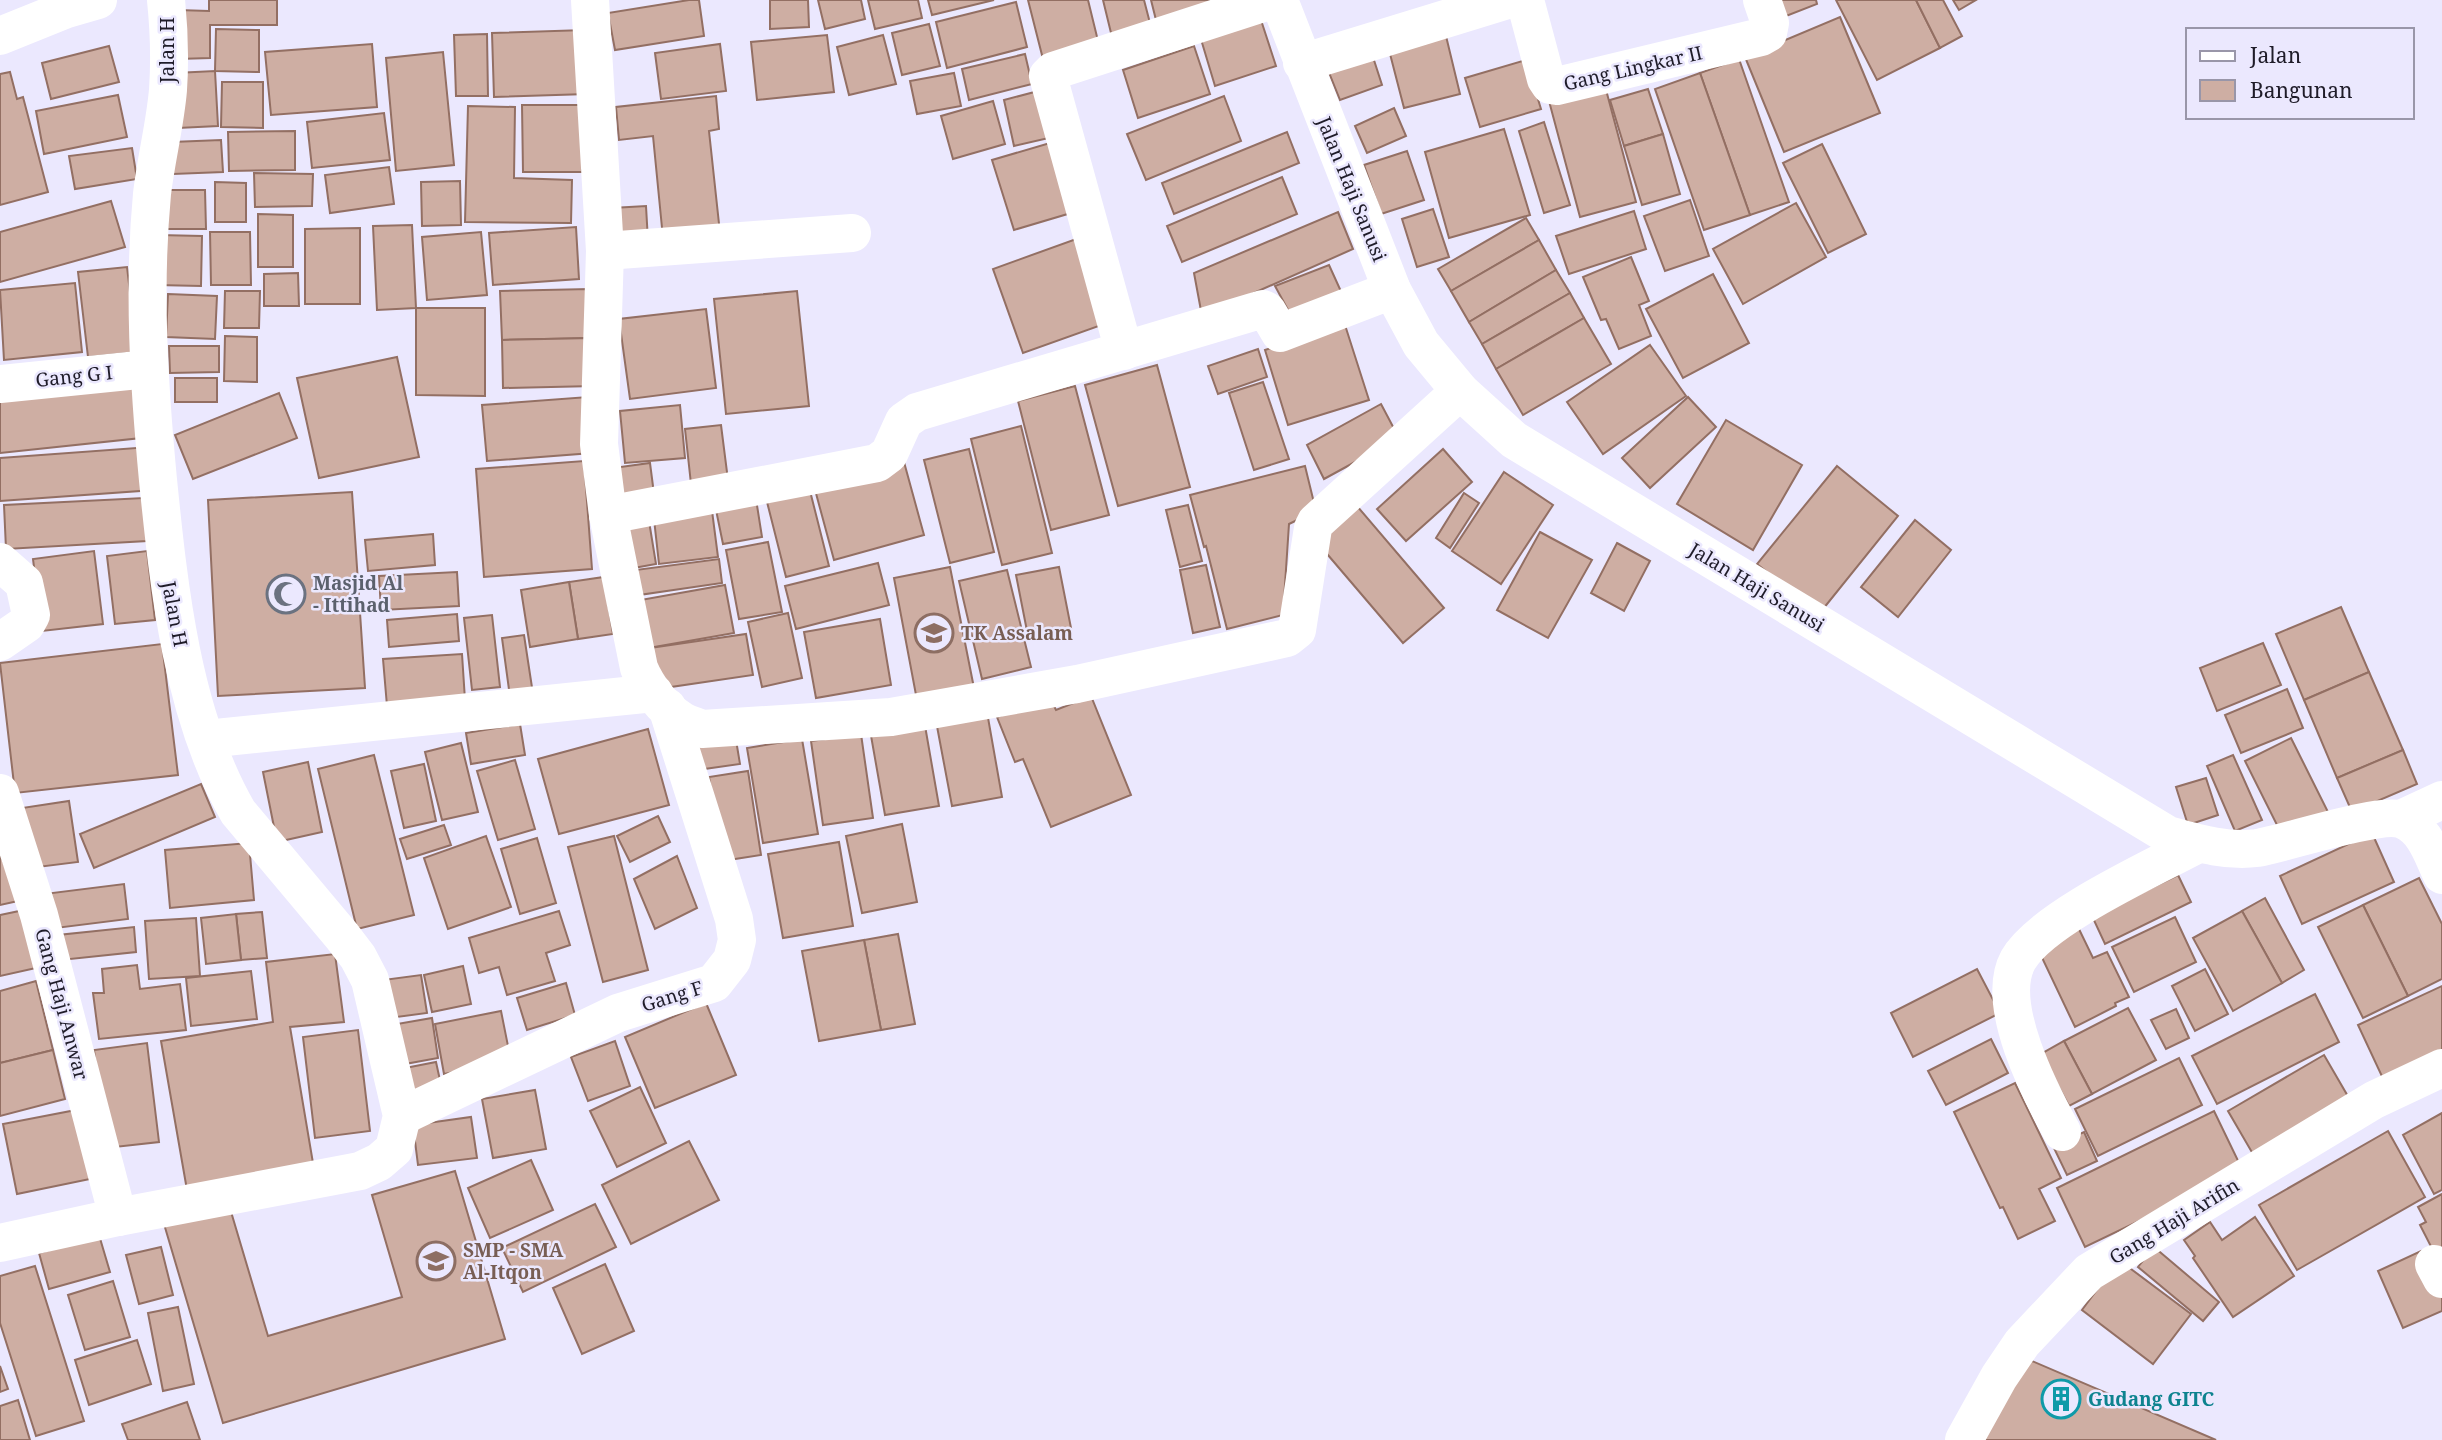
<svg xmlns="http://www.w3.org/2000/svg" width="2442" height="1440" font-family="'Noto Serif',serif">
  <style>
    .building { fill: #ceaea3; stroke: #936f63; stroke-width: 2 }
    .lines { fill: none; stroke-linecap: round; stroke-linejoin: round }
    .minor { stroke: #fff; stroke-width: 38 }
    .labels { text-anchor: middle; stroke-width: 5; stroke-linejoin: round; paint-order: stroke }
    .street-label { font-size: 19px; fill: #1f1c29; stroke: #ebe8fe }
    .worship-label { font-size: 19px; font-weight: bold; fill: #5b616d; stroke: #ebe8fe; text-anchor: start }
    .education-label { font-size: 19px; font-weight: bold; fill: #785e54; stroke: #ebe8fe; text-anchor: start }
    .culture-label { font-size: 19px; font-weight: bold; fill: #0d838f; stroke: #ebe8fe; text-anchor: start }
  </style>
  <rect width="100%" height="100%" fill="#ebe8fe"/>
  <!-- building -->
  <g class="building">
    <polygon points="209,0 277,0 277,25 210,25 210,58 178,59 178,10 209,11"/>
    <polygon points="689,0 699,0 704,36 615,50 608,13"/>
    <polygon points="770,0 808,0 809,27 770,29"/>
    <polygon points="818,0 861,0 865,19 825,29"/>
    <polygon points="868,0 918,0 922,18 875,29"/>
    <polygon points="928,0 994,0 932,15"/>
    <polygon points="1028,0 1088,0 1099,45 1043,59"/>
    <polygon points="1103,0 1144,0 1151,27 1112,37"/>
    <polygon points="1151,0 1241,0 1156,20"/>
    <polygon points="1765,0 1816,0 1817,4 1773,21"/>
    <polygon points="1836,0 1916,0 1940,48 1877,80"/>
    <polygon points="1916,0 1943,0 1962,36 1940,48"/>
    <polygon points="1953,0 1976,0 1959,10"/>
    <polygon points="1016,2 1027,47 947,68 936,22"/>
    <polygon points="1260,17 1276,66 1215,86 1200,36"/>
    <polygon points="1840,17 1880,113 1784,152 1745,57"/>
    <polygon points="929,24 940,66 902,75 892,33"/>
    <polygon points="216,29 259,30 259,72 215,71"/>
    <polygon points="585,30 587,94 494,97 492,33"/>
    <polygon points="487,34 488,96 456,96 454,35"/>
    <polygon points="827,35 834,92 757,100 751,42"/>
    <polygon points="883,35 896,84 849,95 837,47"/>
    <polygon points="1446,36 1460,94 1404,108 1389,50"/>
    <polygon points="372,44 377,107 271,115 265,52"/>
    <polygon points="720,44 726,91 661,99 655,53"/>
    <polygon points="109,46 119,82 51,99 42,63"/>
    <polygon points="1194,46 1210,94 1138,118 1123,70"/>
    <polygon points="443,52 454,165 396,171 386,58"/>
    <polygon points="1025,54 1032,84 969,100 962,69"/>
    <polygon points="1372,54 1382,85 1340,100 1328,70"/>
    <polygon points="1739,59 1789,202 1750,215 1700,73"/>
    <polygon points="1526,60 1541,109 1480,127 1465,78"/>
    <polygon points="215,71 218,126 178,128 175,73"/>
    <polygon points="10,72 17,99 23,97 48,192 0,205 0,74"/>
    <polygon points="954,73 961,106 917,114 910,81"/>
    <polygon points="1700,73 1750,215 1704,230 1655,89"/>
    <polygon points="222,82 263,82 263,128 221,127"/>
    <polygon points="1605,86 1636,202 1580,217 1549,101"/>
    <polygon points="1648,89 1663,134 1624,146 1610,100"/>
    <polygon points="1042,90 1053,137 1014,146 1004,100"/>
    <polygon points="118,95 127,137 44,154 36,111"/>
    <polygon points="716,96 719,129 709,131 720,233 663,238 653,136 619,140 616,107"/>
    <polygon points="1224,96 1241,141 1146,180 1127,134"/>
    <polygon points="993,101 1005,144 953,159 941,116"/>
    <polygon points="522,105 582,105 582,172 523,172"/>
    <polygon points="468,106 515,107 514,178 572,180 571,223 465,222"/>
    <polygon points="1394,108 1406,136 1367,153 1355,126"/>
    <polygon points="384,113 390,160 312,168 307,122"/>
    <polygon points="1544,122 1570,205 1544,213 1519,131"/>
    <polygon points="1504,129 1530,215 1449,238 1425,152"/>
    <polygon points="295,131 295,170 229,171 228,132"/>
    <polygon points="1287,132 1299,163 1174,214 1162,183"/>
    <polygon points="1663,134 1680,194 1642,205 1624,146"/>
    <polygon points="221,140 223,172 173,174 172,142"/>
    <polygon points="1050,143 1071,213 1014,230 992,160"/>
    <polygon points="1822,144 1866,234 1828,253 1783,163"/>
    <polygon points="132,148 137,179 75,189 69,156"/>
    <polygon points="1407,151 1424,200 1381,214 1364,165"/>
    <polygon points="389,167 394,204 330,213 325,175"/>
    <polygon points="254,173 313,174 312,206 255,207"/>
    <polygon points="1282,177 1297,214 1182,262 1167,226"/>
    <polygon points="460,181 461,225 422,226 421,182"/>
    <polygon points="215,182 246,183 246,222 215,222"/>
    <polygon points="165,190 205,190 206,229 165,229"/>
    <polygon points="1690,200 1709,256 1665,271 1644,216"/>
    <polygon points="111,201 125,247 0,282 0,232"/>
    <polygon points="1796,203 1826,257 1743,304 1713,249"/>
    <polygon points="646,206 648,241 615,243 612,208"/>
    <polygon points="1433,209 1449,257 1417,267 1402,219"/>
    <polygon points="1634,211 1646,249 1569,274 1556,236"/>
    <polygon points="1338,212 1353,249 1202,316 1194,273"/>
    <polygon points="258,214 293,215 293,267 258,267"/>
    <polygon points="1526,218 1539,240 1451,291 1438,269"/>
    <polygon points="412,225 416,308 377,310 373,226"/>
    <polygon points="576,227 579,279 493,285 489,233"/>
    <polygon points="360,228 360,304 305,304 305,229"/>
    <polygon points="210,232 250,232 251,285 211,285"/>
    <polygon points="481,232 487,295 427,300 422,237"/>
    <polygon points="158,235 202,236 201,286 157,285"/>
    <polygon points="1079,238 1110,322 1023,353 993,269"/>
    <polygon points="1539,240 1556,270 1469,322 1451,291"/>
    <polygon points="1631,257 1649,301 1639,305 1651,336 1619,349 1606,319 1601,320 1583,277"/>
    <polygon points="1329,265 1344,298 1294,321 1275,286"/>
    <polygon points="127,267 137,352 88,357 78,272"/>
    <polygon points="1556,270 1570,293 1482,344 1469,322"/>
    <polygon points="298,273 299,306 264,306 264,274"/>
    <polygon points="1713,274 1749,343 1683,378 1646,309"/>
    <polygon points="75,283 82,352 4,360 0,290"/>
    <polygon points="590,289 592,338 502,340 500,291"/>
    <polygon points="225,291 260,291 259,328 224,328"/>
    <polygon points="797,291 809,406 726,414 714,299"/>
    <polygon points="1570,293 1584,318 1496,369 1482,344"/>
    <polygon points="168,294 217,296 215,339 166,337"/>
    <polygon points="416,308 485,308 485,396 416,395"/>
    <polygon points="706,309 716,388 630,399 619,319"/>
    <polygon points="1584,318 1611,364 1523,415 1496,369"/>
    <polygon points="1345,325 1369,400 1288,425 1265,350"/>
    <polygon points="225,336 257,337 257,382 224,381"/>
    <polygon points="592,338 594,386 503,388 502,340"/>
    <polygon points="1650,345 1686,396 1603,454 1567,402"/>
    <polygon points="169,346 219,346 219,372 170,373"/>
    <polygon points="1258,349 1267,377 1218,394 1208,366"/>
    <polygon points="397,357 419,457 319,478 297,378"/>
    <polygon points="1157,365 1190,487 1118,506 1085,385"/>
    <rect x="175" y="378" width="42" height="24"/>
    <polygon points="1263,382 1289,459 1254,470 1229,393"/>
    <polygon points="135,386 141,438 0,453 0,401"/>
    <polygon points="1075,386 1109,515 1051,530 1018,401"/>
    <polygon points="279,393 297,438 193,479 175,435"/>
    <polygon points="588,397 592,453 487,461 482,405"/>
    <polygon points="1688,397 1716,427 1650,488 1622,458"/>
    <polygon points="1381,404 1399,438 1324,479 1307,445"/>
    <polygon points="680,405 685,458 625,463 620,411"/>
    <polygon points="1726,420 1802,465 1753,550 1677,504"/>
    <polygon points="721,425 728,480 691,484 685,429"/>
    <polygon points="1021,426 1052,553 1002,565 971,439"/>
    <polygon points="150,447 154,490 0,501 0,458"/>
    <polygon points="969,449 994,552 950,563 924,460"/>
    <polygon points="1443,449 1472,482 1406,541 1377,509"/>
    <polygon points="584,461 592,569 484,577 476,469"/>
    <polygon points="904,462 924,535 834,560 814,486"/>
    <polygon points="650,463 654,494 617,499 613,468"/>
    <polygon points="1305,466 1316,511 1289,524 1283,615 1227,629 1206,546 1204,547 1190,495"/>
    <polygon points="1837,466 1898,516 1819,614 1757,564"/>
    <polygon points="1504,472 1553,505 1501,584 1452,551"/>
    <polygon points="808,483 829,566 786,577 765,494"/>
    <polygon points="352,492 365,688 218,696 208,500"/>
    <polygon points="1464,493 1479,503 1450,548 1436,538"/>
    <polygon points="144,498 147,541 6,549 4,505"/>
    <polygon points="756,499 762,537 723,544 715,505"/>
    <polygon points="711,503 718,557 659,564 653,510"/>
    <polygon points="1188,505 1202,561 1180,567 1166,510"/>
    <polygon points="1357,506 1444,608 1403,643 1316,541"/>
    <polygon points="648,515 656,564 628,569 620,520"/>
    <polygon points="1915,520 1951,550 1898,617 1861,587"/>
    <polygon points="1540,532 1592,560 1548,638 1497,610"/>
    <polygon points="433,534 435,565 368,571 365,540"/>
    <polygon points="768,542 782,612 739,619 726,550"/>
    <polygon points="1617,543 1650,561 1624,611 1591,593"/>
    <polygon points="94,551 103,624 42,631 33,559"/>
    <polygon points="147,551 155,620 115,624 107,556"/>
    <polygon points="719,559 722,583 632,596 628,571"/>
    <polygon points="878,563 889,605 796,629 785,586"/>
    <polygon points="1206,565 1220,627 1193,633 1180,570"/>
    <polygon points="950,567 974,688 916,695 894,578"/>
    <polygon points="1059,567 1071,628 1028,636 1016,575"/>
    <polygon points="1007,570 1031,667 982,679 959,581"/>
    <polygon points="457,572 459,606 381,610 379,576"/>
    <polygon points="604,577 613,634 578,639 569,582"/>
    <polygon points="569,582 578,639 530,647 521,590"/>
    <polygon points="725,585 734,633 643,649 635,601"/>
    <polygon points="2341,607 2369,672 2304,700 2276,634"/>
    <polygon points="788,613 802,678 762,687 748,622"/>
    <polygon points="457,614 459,641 389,647 387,620"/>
    <polygon points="492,615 500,687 472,690 464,618"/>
    <polygon points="880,619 891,685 816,698 804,632"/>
    <polygon points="746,634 753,675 657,689 650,648"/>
    <polygon points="524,635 533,694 510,697 502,638"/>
    <polygon points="2263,643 2281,685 2217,711 2200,668"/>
    <polygon points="162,644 178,775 15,793 0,663"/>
    <polygon points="462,654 465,700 387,706 383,659"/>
    <polygon points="2369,672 2403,750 2337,778 2304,700"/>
    <polygon points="2287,689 2303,728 2241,753 2225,715"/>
    <polygon points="1049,696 1056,710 1091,696 1131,795 1051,827 1023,759 1015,762 997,717"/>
    <polygon points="987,712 1002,797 952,806 936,721"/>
    <polygon points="924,720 939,806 885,815 870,730"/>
    <polygon points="520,724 525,755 471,764 466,733"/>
    <polygon points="648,729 669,805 559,834 538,759"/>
    <polygon points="735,734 740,764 690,771 686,741"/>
    <polygon points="861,734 873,818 823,825 811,741"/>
    <polygon points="2291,738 2328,812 2282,835 2245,761"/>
    <polygon points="802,739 818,834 763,843 747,748"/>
    <polygon points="461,743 478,812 442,820 425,752"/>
    <polygon points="2403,750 2417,784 2352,812 2337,778"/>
    <polygon points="374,755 414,915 357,929 318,769"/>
    <polygon points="2233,755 2262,820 2235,831 2207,766"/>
    <polygon points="515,760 535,829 498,840 477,771"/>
    <polygon points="308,762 322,832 277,842 263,772"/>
    <polygon points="424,764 436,821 404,828 391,771"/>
    <polygon points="748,771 761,855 722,861 709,777"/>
    <polygon points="2206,778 2218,815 2188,825 2176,787"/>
    <polygon points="201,784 215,817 94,868 80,834"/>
    <polygon points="69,801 78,862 30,868 22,808"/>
    <polygon points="658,816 670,842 630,862 617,836"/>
    <polygon points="902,824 917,902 862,913 846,836"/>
    <polygon points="444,825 451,845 407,859 400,839"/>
    <polygon points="2372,833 2394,882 2302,924 2280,876"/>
    <polygon points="486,836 511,907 448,929 424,858"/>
    <polygon points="614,836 648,970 603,982 568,847"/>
    <polygon points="537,838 556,903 520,914 501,849"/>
    <polygon points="839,842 853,926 783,938 768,854"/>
    <polygon points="249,843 254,900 170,908 165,850"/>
    <polygon points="0,853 18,901 0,905"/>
    <polygon points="677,856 697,908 655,929 634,879"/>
    <polygon points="2178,875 2191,902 2105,944 2092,916"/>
    <polygon points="2419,878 2442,924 2442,979 2408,996 2363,905"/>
    <polygon points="124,884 128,919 48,929 44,894"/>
    <polygon points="2265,898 2304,970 2282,983 2242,911"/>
    <polygon points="2363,905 2408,996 2363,1018 2318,927"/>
    <polygon points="24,910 36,968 0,976 0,915"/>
    <polygon points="559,911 570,945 546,953 555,981 507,995 499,967 479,973 469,938"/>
    <polygon points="2242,911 2282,983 2233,1011 2193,938"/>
    <polygon points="262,912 267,958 241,960 236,914"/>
    <polygon points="236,914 241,960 206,964 201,918"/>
    <polygon points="2175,917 2196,962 2134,992 2112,947"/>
    <polygon points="196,918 200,976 149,979 145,921"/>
    <polygon points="2077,925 2093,958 2107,952 2129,997 2115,1003 2116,1006 2075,1027 2036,945"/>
    <polygon points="134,927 136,952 61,960 58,935"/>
    <polygon points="898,934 915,1024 881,1030 864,940"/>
    <polygon points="864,940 881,1030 819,1041 802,951"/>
    <polygon points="335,954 344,1022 290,1027 314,1169 187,1190 161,1041 273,1022 266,962"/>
    <polygon points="137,965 140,989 180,984 186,1030 99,1039 93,993 104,993 102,969"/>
    <polygon points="463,966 471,1004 432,1012 424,975"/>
    <polygon points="1977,969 2000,1013 1913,1057 1891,1013"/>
    <polygon points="2205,969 2228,1014 2195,1031 2172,986"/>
    <polygon points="251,971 257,1019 191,1026 186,978"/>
    <polygon points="421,975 427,1013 389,1018 383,980"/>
    <polygon points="36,981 53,1050 0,1063 0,991"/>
    <polygon points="566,983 575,1015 527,1030 517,998"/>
    <polygon points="2442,986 2442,1059 2386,1085 2358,1025"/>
    <polygon points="2315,994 2339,1042 2217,1104 2192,1056"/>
    <polygon points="706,1003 736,1075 655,1108 625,1037"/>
    <polygon points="2128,1008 2156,1060 2092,1094 2064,1041"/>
    <polygon points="2176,1009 2189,1038 2166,1049 2151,1020"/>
    <polygon points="501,1011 511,1061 444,1074 435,1024"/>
    <polygon points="432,1018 438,1058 405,1064 397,1024"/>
    <polygon points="358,1030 370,1131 315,1138 303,1037"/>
    <polygon points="1991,1039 2008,1073 1946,1105 1928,1071"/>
    <polygon points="615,1041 630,1086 588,1101 571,1057"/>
    <polygon points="2064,1041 2092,1094 2069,1106 2041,1054"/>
    <polygon points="147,1043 159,1142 106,1148 94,1050"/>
    <polygon points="53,1050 65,1099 0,1116 0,1063"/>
    <polygon points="2324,1055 2353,1105 2257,1161 2228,1111"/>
    <polygon points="2179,1058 2202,1105 2098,1156 2075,1109"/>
    <polygon points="436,1062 443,1094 407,1102 400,1069"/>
    <polygon points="2015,1083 2061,1178 2039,1189 2055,1221 2018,1239 2003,1207 2000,1208 1954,1112"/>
    <polygon points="640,1087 666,1143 617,1167 590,1111"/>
    <polygon points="535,1090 546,1149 493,1158 482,1099"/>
    <polygon points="76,1110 90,1179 17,1194 3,1124"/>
    <polygon points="2214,1111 2243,1171 2085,1247 2057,1188"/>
    <polygon points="2442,1113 2442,1190 2434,1194 2403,1135"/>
    <polygon points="471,1117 477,1158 418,1165 413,1125"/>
    <polygon points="2388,1131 2425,1197 2297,1270 2259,1205"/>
    <polygon points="2084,1132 2097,1161 2067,1175 2053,1146"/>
    <polygon points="689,1141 719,1200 631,1244 602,1185"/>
    <polygon points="531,1160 553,1210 490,1238 468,1188"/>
    <polygon points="455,1171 505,1339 223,1423 164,1224 229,1205 268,1336 402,1297 372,1195"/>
    <polygon points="2442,1194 2442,1268 2420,1225 2426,1222 2418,1207"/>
    <polygon points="595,1204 616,1247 523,1292 502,1248"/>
    <polygon points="2255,1217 2294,1276 2233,1317 2193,1258 2195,1256 2184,1240 2210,1222 2222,1240"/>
    <polygon points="99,1235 110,1272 49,1289 39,1253"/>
    <polygon points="161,1247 173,1295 139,1304 126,1255"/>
    <polygon points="2154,1247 2219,1302 2203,1321 2138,1267"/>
    <polygon points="2421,1251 2442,1297 2442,1311 2403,1328 2378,1271"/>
    <polygon points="2119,1260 2191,1314 2153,1364 2082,1310"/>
    <polygon points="605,1264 634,1331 582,1354 553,1288"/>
    <polygon points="35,1266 84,1421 36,1436 0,1323 0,1276"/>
    <polygon points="113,1281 130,1337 85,1350 68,1295"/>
    <polygon points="178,1307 194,1384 163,1391 148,1313"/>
    <polygon points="137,1340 151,1384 89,1405 75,1360"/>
    <polygon points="2025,1358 2216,1440 1979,1440"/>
    <polygon points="0,1366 8,1389 0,1392"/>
    <polygon points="18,1400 30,1440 0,1440 0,1406"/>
    <polygon points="187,1402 200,1440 128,1440 122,1424"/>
  </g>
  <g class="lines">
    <!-- minor -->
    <g class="minor">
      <path d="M590 0 605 251 599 444 608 515 639 668C647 687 663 709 681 720 687 724 695 726 702 729L891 717 1077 684 1287 638 1297 630 1313 528 1316 522 1460 391"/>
      <path d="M1279 0 1392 290 1421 344 1460 391 1514 440 2168 835C2197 843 2227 852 2257 848 2287 843 2381 811 2403 820 2426 830 2432 855 2442 875"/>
      <polyline points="1525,0 1546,79 1550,85 1557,86 1761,37 1768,33 1770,23 1762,0"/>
      <polyline points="0,36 67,9 98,0"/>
      <polyline points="1302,63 1507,0"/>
      <polyline points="605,251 852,233"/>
      <polyline points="1124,351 1048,76 1053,71 1272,0"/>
      <polyline points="0,384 148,369"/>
      <polyline points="608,515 877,463 889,454 904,421 917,412 1263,309 1267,311 1280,333 1392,290"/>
      <polyline points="0,562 24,583 31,615 26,624 0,642"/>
      <polyline points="206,739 654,693"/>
      <polyline points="0,793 39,915 118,1217"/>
      <polyline points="2401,819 2442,800"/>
      <polyline points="402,1116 618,1013 714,983 732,960 737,940 734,919 667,707"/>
      <path d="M2062 1132C2040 1092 1994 1004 2018 960 2042 918 2153 868 2198 844"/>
      <path d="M0 1243 118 1217 360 1171 379 1162 394 1149 402 1116 370 980 358 957 342 936 238 812C182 715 169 589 158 480 149 385 143 290 152 194 156 159 165 125 168 90 170 60 169 29 166 0"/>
      <polyline points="2434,1264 2442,1279"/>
      <polyline points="1964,1440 1999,1377 2022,1343 2089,1272 2374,1100 2442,1068"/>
    </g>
  </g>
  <!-- icons -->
  <defs>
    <symbol id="mosque-ring" viewBox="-11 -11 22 22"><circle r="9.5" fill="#ebe8fe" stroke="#6b7280" stroke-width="1.5"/><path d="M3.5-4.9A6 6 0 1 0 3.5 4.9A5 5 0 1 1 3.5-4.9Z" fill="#6b7280"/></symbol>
    <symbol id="school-ring" viewBox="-11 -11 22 22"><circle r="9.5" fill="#ebe8fe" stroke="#8d6e63" stroke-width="1.5"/><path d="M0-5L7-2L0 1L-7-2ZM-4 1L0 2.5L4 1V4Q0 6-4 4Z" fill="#8d6e63"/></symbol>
    <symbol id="building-ring" viewBox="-11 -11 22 22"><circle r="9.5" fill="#ebe8fe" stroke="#0f9aa8" stroke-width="1.5"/><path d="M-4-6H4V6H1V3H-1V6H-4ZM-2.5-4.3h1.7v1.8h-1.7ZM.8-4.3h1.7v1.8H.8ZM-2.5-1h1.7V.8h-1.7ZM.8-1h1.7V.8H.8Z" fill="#0f9aa8"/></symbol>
  </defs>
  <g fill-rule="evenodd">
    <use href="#mosque-ring" x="264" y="572" width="44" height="44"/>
    <use href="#school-ring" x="912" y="611" width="44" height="44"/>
    <use href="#school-ring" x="414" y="1239" width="44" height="44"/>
    <use href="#building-ring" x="2039" y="1377" width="44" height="44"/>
  </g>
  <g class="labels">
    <!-- street labels -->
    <g class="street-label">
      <text transform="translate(167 50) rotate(-90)" y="7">Jalan H</text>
      <text transform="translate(1633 68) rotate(-13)" y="7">Gang Lingkar II</text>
      <text transform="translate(1352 189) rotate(68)" y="7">Jalan Haji Sanusi</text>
      <text transform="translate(74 376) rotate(-6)" y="7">Gang G I</text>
      <text transform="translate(1757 587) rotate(31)" y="7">Jalan Haji Sanusi</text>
      <text transform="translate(175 614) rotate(79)" y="7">Jalan H</text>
      <text transform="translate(672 996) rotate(-17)" y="7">Gang F</text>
      <text transform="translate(62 1004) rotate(75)" y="7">Gang Haji Anwar</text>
      <text transform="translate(2174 1221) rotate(-31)" y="7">Gang Haji Arifin</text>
    </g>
    <!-- worship labels -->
    <g class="worship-label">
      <text x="313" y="590">Masjid Al<tspan x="313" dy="22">- Ittihad</tspan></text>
    </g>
    <!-- education labels -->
    <g class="education-label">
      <text x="961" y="640">TK Assalam</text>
      <text x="463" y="1257">SMP - SMA<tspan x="463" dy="22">Al-Itqon</tspan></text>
    </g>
    <!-- culture labels -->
    <g class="culture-label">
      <text x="2088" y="1406">Gudang GITC</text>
    </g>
  </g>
  <!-- legend -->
  <rect x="2186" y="28" width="228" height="91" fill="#ebe8fe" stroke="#9996a9" stroke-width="2"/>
  <rect x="2200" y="51" width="35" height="10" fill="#ffffff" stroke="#9996a9" stroke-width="2"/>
  <text x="2250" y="63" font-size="21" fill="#1f1c29">Jalan</text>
  <rect x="2200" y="80" width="35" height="21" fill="#ceaea3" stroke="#9996a9" stroke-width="2"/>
  <text x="2250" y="98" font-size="21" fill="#1f1c29">Bangunan</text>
</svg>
